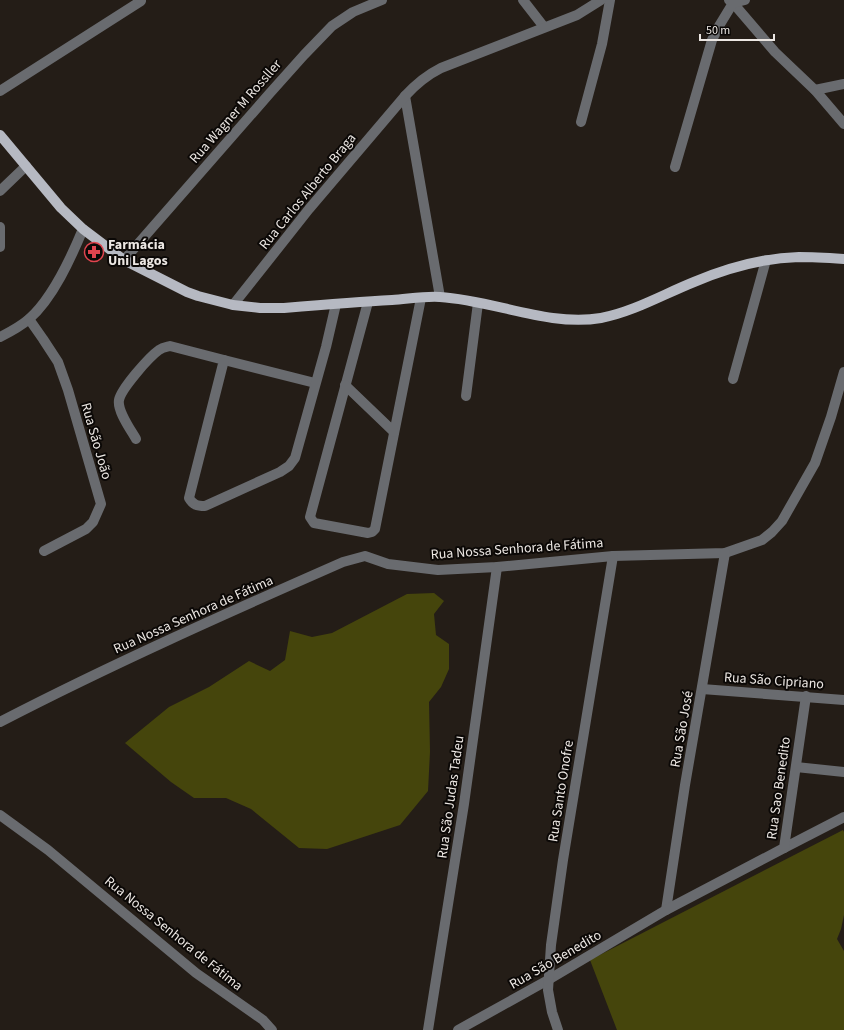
<svg xmlns="http://www.w3.org/2000/svg" width="844" height="1030" font-family="'Source Sans 3',sans-serif">
  <style>
    .forest { fill: #45450c }
    .lines { fill: none; stroke-linecap: round; stroke-linejoin: round }
    .minor { stroke: #696b6f; stroke-width: 10 }
    .major { stroke: #b6b9c2; stroke-width: 10 }
    .labels { text-anchor: middle; stroke-width: 4; stroke-linejoin: round; paint-order: stroke }
    .street-label { font-size: 14px; fill: #ece7e3; stroke: #0b0806 }
    .poi-label { font-size: 14px; font-weight: bold; fill: #ece7e3; stroke: #0b0806; text-anchor: start }
  </style>
  <rect width="100%" height="100%" fill="#241d17"/>
  <!-- forest -->
  <g class="forest">
    <polygon points="434,593 444,601 434,614 436,635 449,644 449,669 441,687 429,702 430,752 428,791 400,825 327,849 299,848 251,809 226,798 194,798 171,782 125,743 169,707 209,687 249,661 270,671 285,660 290,631 312,637 332,633 407,594"/>
    <polygon points="843,830 844,832 844,915 841,929 837,939 844,951 844,1030 617,1030 590,960"/>
  </g>
  <g class="lines">
    <!-- minor -->
    <g class="minor">
      <polyline points="523,0 544,27"/>
      <polyline points="729,0 733,3 775,52 815,90 844,124"/>
      <polyline points="815,90 844,84"/>
      <polyline points="0,91 141,1"/>
      <polyline points="405,96 440,297"/>
      <polyline points="581,122 602,44 610,0"/>
      <polyline points="675,167 712,40 719,26 733,3 745,0"/>
      <polyline points="0,191 26,166"/>
      <polyline points="0,227 0,247"/>
      <polyline points="124,260 270,93 304,55 332,26 353,12 382,0"/>
      <polyline points="368,302 310,517 314,523 368,533 372,532 375,529 421,298"/>
      <path d="M233 305 309 209 405 96C416 84 427 75 441 68L577 15 601 0"/>
      <polyline points="29,319 43,339 58,362 68,390 101,504 93,522 86,529 44,551"/>
      <path d="M0 337C10 332 21 326 29 319 53 298 71 258 83 229"/>
      <polyline points="224,360 315,383"/>
      <polyline points="733,379 766,260"/>
      <polyline points="345,385 394,432"/>
      <polyline points="466,396 478,303"/>
      <path d="M136 439C131 430 117 411 119 400 121 389 149 357 159 350 163 347 166 347 170 346L224 360 189 498C193 505 197 506 205 506L280 472 289 466 295 458 326 347 336 304"/>
      <polyline points="702,689 844,700"/>
      <path d="M0 722C112 664 227 613 343 562L365 556 388 564 438 570 497 567 613 556 725 553 762 540 772 532 782 521 815 463 831 417 844 372"/>
      <polyline points="796,767 844,772"/>
      <polyline points="0,815 48,850 196,973 263,1020 272,1030"/>
      <polyline points="784,848 844,817"/>
      <polyline points="666,910 685,785 725,553"/>
      <polyline points="428,1030 464,804 497,567"/>
      <polyline points="458,1030 548,980 666,910 784,848 806,696"/>
      <polyline points="558,1030 552,1012 548,990 551,945 563,860 613,556"/>
    </g>
    <!-- major -->
    <path class="major" d="M0 135 61 208 83 229 124 260 187 292 198 296 233 305 260 308H284C320 305 356 302 392 300 408 299 424 296 440 297 493 300 548 327 601 318 633 312 664 294 694 282 727 268 763 258 799 257 814 257 829 258 844 259"/>
  </g>
  <!-- icons -->
  <defs>
    <symbol id="pharmacy-ring" viewBox="-11 -11 22 22"><circle r="9.5" fill="#0b0806" stroke="#e0444e" stroke-width="1.5"/><path d="M-2-6h4v4h4v4h-4v4h-4v-4h-4v-4h4Z" fill="#e0444e"/></symbol>
  </defs>
  <g fill-rule="evenodd">
    <use href="#pharmacy-ring" x="83" y="241" width="22" height="22"/>
  </g>
  <g class="labels">
    <!-- street labels -->
    <g class="street-label">
      <text transform="translate(235 111) rotate(-49)" y="5">Rua Wagner M Rossller</text>
      <text transform="translate(307 191) rotate(-51)" y="5">Rua Carlos Alberto Braga</text>
      <text transform="translate(97 441) rotate(74)" y="5">Rua São João</text>
      <text transform="translate(517 548) rotate(-4)" y="5">Rua Nossa Senhora de Fátima</text>
      <text transform="translate(193 614) rotate(-24)" y="5">Rua Nossa Senhora de Fátima</text>
      <text transform="translate(774 680) rotate(4)" y="5">Rua São Cipriano</text>
      <text transform="translate(681 729) rotate(-80)" y="5">Rua São José</text>
      <text transform="translate(778 788) rotate(-82)" y="5">Rua Sao Benedito</text>
      <text transform="translate(560 791) rotate(-81)" y="5">Rua Santo Onofre</text>
      <text transform="translate(450 797) rotate(-82)" y="5">Rua São Judas Tadeu</text>
      <text transform="translate(174 933) rotate(39)" y="5">Rua Nossa Senhora de Fátima</text>
      <text transform="translate(555 959) rotate(-30)" y="5">Rua São Benedito</text>
    </g>
    <!-- poi labels -->
    <g class="poi-label">
      <text x="108" y="249">Farmácia<tspan x="108" dy="16">Uni Lagos</tspan></text>
    </g>
  </g>
  <!-- scale -->
  <path d="M700 34v6h74v-6" fill="none" stroke="#ece7e3" stroke-width="2"/>
  <text x="706" y="34" font-size="12" fill="#ece7e3" stroke="#0b0806" stroke-width="3" paint-order="stroke">50 m</text>
</svg>
